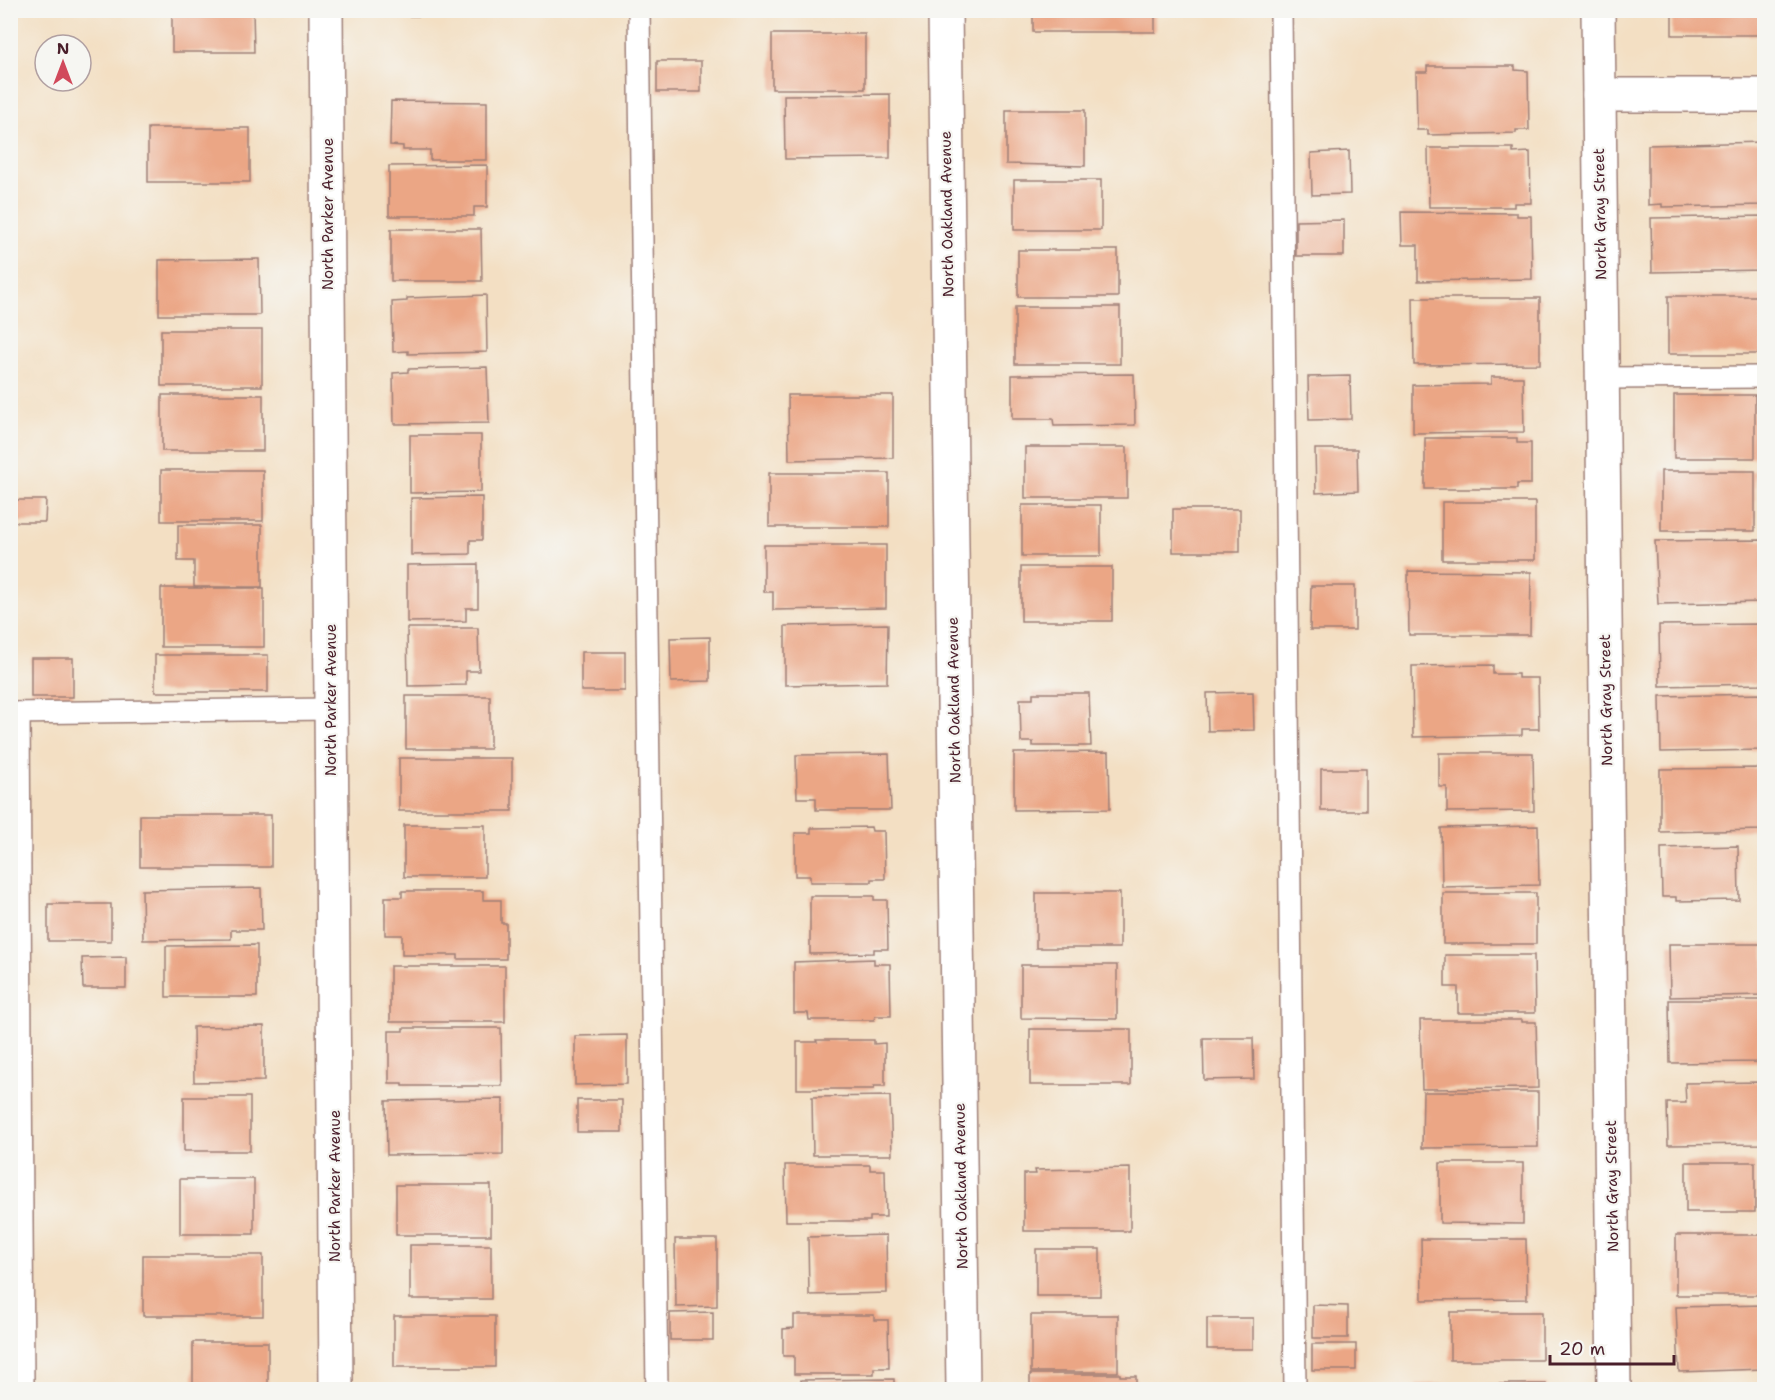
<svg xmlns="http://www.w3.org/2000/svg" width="1775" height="1400" font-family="'Shantell Sans',sans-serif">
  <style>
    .building { fill: #eba685 }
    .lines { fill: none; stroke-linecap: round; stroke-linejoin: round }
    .lane-casing { stroke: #9e7f77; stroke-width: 24 }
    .street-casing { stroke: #9e7f77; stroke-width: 36 }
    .lane { stroke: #fff; stroke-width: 21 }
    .street { stroke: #fff; stroke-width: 33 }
    .labels { text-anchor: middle; stroke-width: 4.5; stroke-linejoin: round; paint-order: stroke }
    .street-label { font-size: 15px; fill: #4a1f2b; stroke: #f6f6f2 }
  </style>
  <rect width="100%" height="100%" fill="#f6f6f2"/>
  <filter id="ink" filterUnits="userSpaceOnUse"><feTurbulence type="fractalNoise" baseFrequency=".0167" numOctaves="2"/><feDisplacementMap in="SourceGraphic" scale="12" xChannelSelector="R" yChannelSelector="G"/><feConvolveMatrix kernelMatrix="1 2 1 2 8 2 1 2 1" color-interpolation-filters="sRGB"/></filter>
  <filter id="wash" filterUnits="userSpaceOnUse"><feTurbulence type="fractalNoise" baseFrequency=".008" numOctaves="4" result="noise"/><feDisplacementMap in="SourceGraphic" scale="24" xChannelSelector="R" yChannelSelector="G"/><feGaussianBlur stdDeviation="1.35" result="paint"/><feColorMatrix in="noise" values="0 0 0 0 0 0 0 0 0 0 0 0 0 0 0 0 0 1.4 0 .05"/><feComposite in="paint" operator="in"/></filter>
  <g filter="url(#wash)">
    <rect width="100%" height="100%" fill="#f3dfc3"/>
    <g id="blocks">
      <!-- building -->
      <g class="building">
        <polygon points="172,10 253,10 254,52 172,52"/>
        <rect x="407" y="10" width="93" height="6"/>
        <rect x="1033" y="10" width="122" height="22"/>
        <rect x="1672" y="10" width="92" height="25"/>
        <rect x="772" y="34" width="93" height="55"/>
        <rect x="657" y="61" width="44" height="31"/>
        <polygon points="1427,66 1515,66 1515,70 1528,71 1529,130 1516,130 1516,133 1428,135 1428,130 1417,130 1416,72 1427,72"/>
        <polygon points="890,94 890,158 785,159 784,95"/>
        <polygon points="391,101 487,102 487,160 430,160 430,150 403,150 403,146 390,145"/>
        <polygon points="1006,110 1085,110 1085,166 1006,164"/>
        <rect x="148" y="128" width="102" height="54"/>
        <polygon points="1764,142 1764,205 1662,207 1662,204 1648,205 1648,145"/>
        <polygon points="1428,148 1513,148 1513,153 1530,152 1531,203 1514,203 1514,207 1429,207"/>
        <polygon points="1349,151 1350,194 1312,195 1311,153"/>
        <polygon points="487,165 487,207 474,207 474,216 389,216 389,166"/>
        <rect x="1014" y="180" width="87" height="50"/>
        <polygon points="1401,212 1517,213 1517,216 1531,216 1532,279 1418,281 1418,245 1402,245"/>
        <polygon points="1764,216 1764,270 1652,272 1651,218"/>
        <polygon points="1344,220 1344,256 1296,256 1296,221"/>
        <polygon points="391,229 481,229 482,281 391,281"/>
        <rect x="1018" y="250" width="100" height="47"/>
        <polygon points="259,259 260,315 159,315 159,260"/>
        <polygon points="486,295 487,352 408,354 408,351 393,352 392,302 407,301 407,298"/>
        <rect x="1668" y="296" width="94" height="58"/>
        <polygon points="1413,298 1540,298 1540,364 1414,365"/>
        <rect x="1015" y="307" width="105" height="57"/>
        <rect x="161" y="330" width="101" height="56"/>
        <polygon points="487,367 489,423 394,424 393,373 408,372 408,369"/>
        <polygon points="1134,374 1135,425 1054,426 1053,419 1012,419 1012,375"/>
        <polygon points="1350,376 1351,419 1309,420 1308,377"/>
        <polygon points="1491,377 1523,377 1524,432 1413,433 1413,385 1491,384"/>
        <rect x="162" y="395" width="101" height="56"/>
        <polygon points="788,395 893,395 893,458 789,460"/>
        <rect x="1674" y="395" width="81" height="63"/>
        <polygon points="410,435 481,435 481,492 410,493"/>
        <polygon points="1425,438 1517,438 1517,443 1531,443 1531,484 1517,484 1517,489 1425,489"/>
        <rect x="1025" y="447" width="102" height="51"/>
        <polygon points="1315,449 1357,449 1358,491 1316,493"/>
        <rect x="161" y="470" width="102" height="51"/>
        <rect x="1661" y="471" width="94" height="60"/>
        <rect x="769" y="473" width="120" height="54"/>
        <polygon points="482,497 482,540 470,540 470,554 411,555 411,498"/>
        <polygon points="12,500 46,500 45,522 12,522"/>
        <rect x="1442" y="502" width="93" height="58"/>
        <rect x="1022" y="505" width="79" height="51"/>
        <rect x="1173" y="509" width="67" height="43"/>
        <polygon points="178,525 262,525 262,587 194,587 194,561 178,561"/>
        <polygon points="1764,540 1764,602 1658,604 1655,541"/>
        <polygon points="764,545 886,545 886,608 773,610 773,592 764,592"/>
        <polygon points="478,564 478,608 466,608 466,621 407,622 407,565"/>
        <rect x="1021" y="567" width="91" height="54"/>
        <polygon points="1408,571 1531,572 1530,635 1409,635"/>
        <polygon points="1311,586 1355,586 1355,630 1310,630"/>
        <rect x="161" y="588" width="103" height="59"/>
        <polygon points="888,624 887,683 785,685 785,626"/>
        <polygon points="1764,624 1764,684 1660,686 1659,625"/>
        <polygon points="407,628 478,628 479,671 466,671 466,685 408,686"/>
        <polygon points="710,637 710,681 671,682 670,638"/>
        <rect x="581" y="652" width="44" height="39"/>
        <rect x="155" y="655" width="113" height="37"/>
        <rect x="31" y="658" width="42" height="39"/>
        <polygon points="1493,665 1493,674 1518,674 1518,678 1538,678 1539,729 1522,729 1522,735 1413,737 1412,666"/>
        <polygon points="1253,692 1254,730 1208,731 1207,693"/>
        <polygon points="1033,693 1089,693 1091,746 1033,746 1033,742 1021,742 1020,699 1033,699"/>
        <polygon points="1764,694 1764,750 1661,752 1660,696"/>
        <rect x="406" y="696" width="84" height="53"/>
        <polygon points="1109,752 1110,809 1014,810 1014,753"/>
        <polygon points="1439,753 1533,753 1534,811 1447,812 1447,787 1439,787"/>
        <polygon points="889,754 891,810 816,810 816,798 797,798 796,755"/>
        <rect x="399" y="758" width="113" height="53"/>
        <polygon points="1764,768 1764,830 1660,832 1660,769"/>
        <rect x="1321" y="769" width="45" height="42"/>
        <rect x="140" y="815" width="131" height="52"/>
        <rect x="404" y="825" width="81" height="52"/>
        <polygon points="1538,826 1539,885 1442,887 1441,828"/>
        <polygon points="871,827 872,831 884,831 885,879 872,879 872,882 810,882 810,876 795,876 795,833 811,833 811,828"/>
        <polygon points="1738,846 1739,900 1676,901 1676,897 1662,897 1661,848"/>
        <polygon points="261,888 262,930 231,930 231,939 143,940 142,890"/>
        <polygon points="402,891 483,891 483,900 501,900 501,923 506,923 506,959 458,959 458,955 402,955 402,935 385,935 385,897 402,897"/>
        <rect x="1036" y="893" width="84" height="55"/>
        <rect x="1443" y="893" width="93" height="51"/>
        <polygon points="810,896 874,896 874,900 887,900 888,949 874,949 874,953 810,954"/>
        <rect x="48" y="904" width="63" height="37"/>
        <polygon points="1669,944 1764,944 1764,995 1670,997"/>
        <polygon points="257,945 257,997 166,997 166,946"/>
        <polygon points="1445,955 1534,955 1535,1013 1458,1013 1458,987 1445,987"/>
        <polygon points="126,957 126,988 83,988 82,958"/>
        <polygon points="874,959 874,964 890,964 891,1016 875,1016 874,1020 809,1020 808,1013 794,1013 794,962"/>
        <polygon points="1021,965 1117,965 1117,1019 1021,1018"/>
        <rect x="390" y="966" width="115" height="56"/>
        <polygon points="1669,1000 1764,1000 1764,1062 1670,1063"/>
        <polygon points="1420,1020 1522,1020 1522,1022 1536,1022 1538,1088 1422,1089"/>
        <polygon points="264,1026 264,1081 194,1082 193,1027"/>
        <polygon points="403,1028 501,1028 502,1086 403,1086 403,1083 389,1083 389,1031 403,1031"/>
        <rect x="1030" y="1029" width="101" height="56"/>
        <polygon points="627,1035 627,1084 575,1085 575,1036"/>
        <polygon points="1203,1038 1253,1038 1254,1079 1204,1080"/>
        <polygon points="816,1040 874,1040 874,1044 885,1043 885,1086 874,1086 874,1089 797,1089 797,1042 817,1042"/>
        <polygon points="1764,1082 1764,1144 1668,1145 1667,1103 1686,1103 1685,1083"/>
        <polygon points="1423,1092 1538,1092 1538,1147 1422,1148"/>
        <polygon points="890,1096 892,1155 813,1155 812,1097"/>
        <rect x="184" y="1097" width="66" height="54"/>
        <polygon points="503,1099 503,1154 387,1155 386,1101"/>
        <rect x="577" y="1100" width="45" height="32"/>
        <rect x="1686" y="1162" width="69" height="50"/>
        <polygon points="1440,1163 1523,1163 1523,1224 1440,1223"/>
        <polygon points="785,1165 870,1165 870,1170 885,1170 886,1217 870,1217 870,1221 786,1221"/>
        <polygon points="1130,1168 1130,1231 1024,1231 1024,1174 1036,1174 1035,1170"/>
        <rect x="180" y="1179" width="74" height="55"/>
        <rect x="396" y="1185" width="95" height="50"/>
        <polygon points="886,1235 887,1293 809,1295 808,1237"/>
        <rect x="1676" y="1235" width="88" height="60"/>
        <polygon points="675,1239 717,1239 717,1306 676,1307"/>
        <polygon points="1421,1239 1526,1239 1527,1299 1422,1300"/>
        <rect x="410" y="1245" width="81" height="54"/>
        <rect x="1036" y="1249" width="64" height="47"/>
        <rect x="143" y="1255" width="120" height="61"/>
        <polygon points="1313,1305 1348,1306 1348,1338 1313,1338"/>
        <polygon points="1764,1305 1764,1369 1679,1372 1676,1307"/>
        <polygon points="713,1312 713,1340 670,1340 670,1313"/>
        <rect x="1450" y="1312" width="92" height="48"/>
        <polygon points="794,1315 874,1315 874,1320 888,1320 889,1368 874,1368 874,1374 794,1374 794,1356 783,1356 783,1329 794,1328"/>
        <rect x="1031" y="1315" width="87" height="57"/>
        <rect x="394" y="1316" width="101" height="51"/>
        <rect x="1207" y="1318" width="46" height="31"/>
        <rect x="193" y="1342" width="75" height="48"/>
        <rect x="1312" y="1344" width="44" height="26"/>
        <polygon points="1030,1374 1120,1374 1120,1376 1136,1376 1136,1390 1030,1390"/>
        <polygon points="894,1379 894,1390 801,1390 801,1380"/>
        <rect x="1416" y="1384" width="130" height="6"/>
        <rect x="1684" y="1386" width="80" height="4"/>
      </g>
    </g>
  </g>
  <g filter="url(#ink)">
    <use href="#blocks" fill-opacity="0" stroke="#9e7f77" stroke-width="1.5"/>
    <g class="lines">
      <defs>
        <g id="lane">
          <polyline points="639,10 657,1390"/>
          <polyline points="1281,10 1295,1390"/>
          <polyline points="1603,378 1764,377"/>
          <polyline points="10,713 331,709"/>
          <polyline points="19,713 23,1390"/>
        </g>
        <g id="street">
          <polyline points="326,10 336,1390"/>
          <polyline points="945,10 963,1390"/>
          <polyline points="1598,10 1614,1390"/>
          <polyline points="1599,95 1764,95"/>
        </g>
      </defs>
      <!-- lane casing -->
      <use href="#lane" class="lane-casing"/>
      <!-- street casing -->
      <use href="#street" class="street-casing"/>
      <!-- lane -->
      <use href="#lane" class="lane"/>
      <!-- street -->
      <use href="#street" class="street"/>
    </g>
  </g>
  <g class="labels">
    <!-- street labels -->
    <g class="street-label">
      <text transform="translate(328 214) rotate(-90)" y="5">North Parker Avenue</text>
      <text transform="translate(947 214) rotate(-91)" y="5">North Oakland Avenue</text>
      <text transform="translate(1600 214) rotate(-91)" y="5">North Gray Street</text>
      <text transform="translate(331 700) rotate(-90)" y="5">North Parker Avenue</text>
      <text transform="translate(954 700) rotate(-91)" y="5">North Oakland Avenue</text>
      <text transform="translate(1606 700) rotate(-91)" y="5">North Gray Street</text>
      <text transform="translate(335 1186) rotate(-90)" y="5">North Parker Avenue</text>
      <text transform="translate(961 1186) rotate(-91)" y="5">North Oakland Avenue</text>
      <text transform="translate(1612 1186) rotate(-91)" y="5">North Gray Street</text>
    </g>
  </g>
  <!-- margin -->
  <rect width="1775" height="1400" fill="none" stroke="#f6f6f2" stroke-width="36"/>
  <!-- north arrow -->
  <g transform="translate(63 63)"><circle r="28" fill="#f6f6f2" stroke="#b1a0a2" stroke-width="1.5"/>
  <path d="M0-4.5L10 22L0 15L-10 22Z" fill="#d1495b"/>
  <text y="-9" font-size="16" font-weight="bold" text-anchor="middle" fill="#4a1f2b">N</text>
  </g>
  <!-- scale -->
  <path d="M1550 1355v9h124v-9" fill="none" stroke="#4a1f2b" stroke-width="3"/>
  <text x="1559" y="1355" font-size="18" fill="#4a1f2b" stroke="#f6f6f2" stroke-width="4.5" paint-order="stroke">20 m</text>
</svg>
